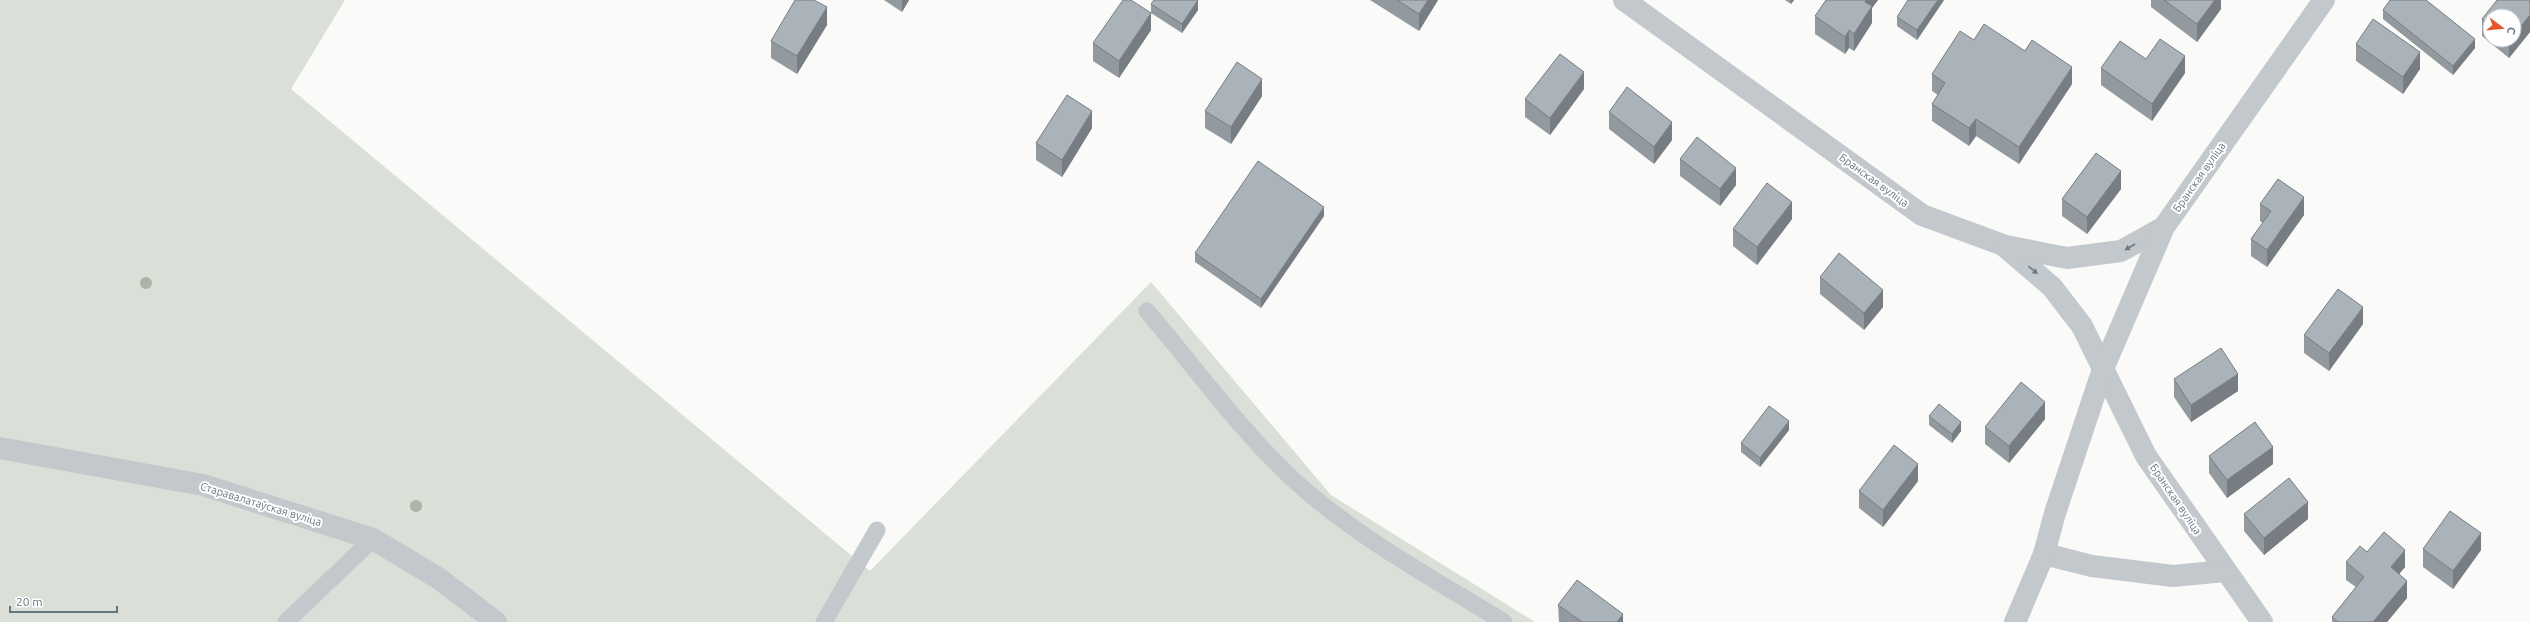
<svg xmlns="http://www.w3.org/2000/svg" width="2530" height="622" font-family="Ubuntu,sans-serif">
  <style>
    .green { fill: #dadfd7 }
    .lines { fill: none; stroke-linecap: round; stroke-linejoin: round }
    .service { stroke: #c3c8cc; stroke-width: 17 }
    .minor { stroke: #c3c8cc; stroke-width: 22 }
    .tertiary { stroke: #c3c8cc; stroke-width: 22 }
    .tree { fill: #aab4a7 }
    .wall { fill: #929a9f; fill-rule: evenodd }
    .shaded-wall { fill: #777d82 }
    .building { fill: #aab3b9; stroke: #777d82 }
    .oneway { fill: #6a7a87 }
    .labels { text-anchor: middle; stroke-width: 4; stroke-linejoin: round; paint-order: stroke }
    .street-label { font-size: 11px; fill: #657683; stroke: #fff }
  </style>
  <rect width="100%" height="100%" fill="#fafaf8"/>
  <!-- green -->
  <polygon class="green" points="0,0 345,0 291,89 870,571 1151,282 1331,495 1535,622 0,622"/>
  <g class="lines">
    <!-- service -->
    <g class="service">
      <path d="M1147 311C1194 366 1243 434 1296 482 1358 538 1432 578 1504 622"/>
      <polyline points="286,622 373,539"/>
      <polyline points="824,622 877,530"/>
    </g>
    <!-- minor -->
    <g class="minor">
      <polyline points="1624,0 1922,215 2003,245 2052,287 2082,326 2146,456 2262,622"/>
      <polyline points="2006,246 2067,258 2121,251 2164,227"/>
      <polyline points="2044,554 2092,566 2173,576 2225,571"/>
    </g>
    <!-- tertiary -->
    <g class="tertiary">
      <polyline points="0,448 203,485 373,539 438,578 496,622"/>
      <polyline points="2015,622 2044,554 2055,513 2103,369 2164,227 2324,0"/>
    </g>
  </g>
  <!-- trees -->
  <g class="tree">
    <circle cx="146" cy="283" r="6"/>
    <circle cx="416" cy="506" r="6"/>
  </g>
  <!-- wall -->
  <g class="wall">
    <polygon points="884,0 909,0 902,12"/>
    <polygon points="1370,0 1438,0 1419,31"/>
    <polygon points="1785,0 1794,0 1791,4"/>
    <polygon points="1826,0 1878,0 1872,8 1872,23 1854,51 1849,48 1845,54 1815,34 1815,16"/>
    <polygon points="1944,0 1917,40 1897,26 1897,17"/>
    <polygon points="2151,0 2221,0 2221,9 2197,42 2151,7"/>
    <path d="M2530 0V32L2509 58 2482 36V19ZM2490 16 2514 40H2490Z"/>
    <polygon points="1151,4 1198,10 1182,33 1151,13"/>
    <polygon points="2383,10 2475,48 2453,75 2383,19"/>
    <polygon points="827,25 797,74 771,58 771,41"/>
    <polygon points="1151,30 1119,78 1093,61 1093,43"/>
    <polygon points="1974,40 2072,84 2019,164 1976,136 1969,146 1932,121 1932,104 1938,95 1932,91 1932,74"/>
    <polygon points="2356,44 2420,69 2403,94 2356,61"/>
    <polygon points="2101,68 2185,73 2152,121 2101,85"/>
    <polygon points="1584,89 1550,135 1525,117 1525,99"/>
    <polygon points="1262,96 1231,144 1205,128 1205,111"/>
    <polygon points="1609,112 1672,140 1654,164 1609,129"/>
    <polygon points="1092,128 1062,177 1036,160 1036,143"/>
    <polygon points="1680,159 1736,185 1720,206 1680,176"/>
    <polygon points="2121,189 2087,234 2062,216 2062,199"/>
    <polygon points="2260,204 2304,215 2267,267 2251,256 2251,239 2263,223 2260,221"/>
    <polygon points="1324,216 1261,308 1195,262 1195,253"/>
    <polygon points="1792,219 1757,265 1733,246 1733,229"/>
    <polygon points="1820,277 1883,307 1864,330 1820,294"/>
    <polygon points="2363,324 2329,371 2304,353 2304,335"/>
    <polygon points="2174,379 2238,391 2191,422 2174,397"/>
    <polygon points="1929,416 1961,431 1952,443 1929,425"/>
    <polygon points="2045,419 2009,463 1985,444 1985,427"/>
    <polygon points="1789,430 1760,467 1741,452 1741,443"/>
    <polygon points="2209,456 2273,464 2227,498 2209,473"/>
    <polygon points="1918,481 1883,527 1859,508 1859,491"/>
    <polygon points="2244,514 2308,519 2264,555 2244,531"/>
    <polygon points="2423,549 2481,550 2453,589 2423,567"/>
    <polygon points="2367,552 2405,567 2399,574 2407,598 2387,622 2332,622 2332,617 2356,587 2346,580 2346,562"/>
    <polygon points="1558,605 1623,622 1559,622"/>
  </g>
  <!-- shaded-wall -->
  <g class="shaded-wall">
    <polygon points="902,0 909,0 902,12"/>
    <polygon points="1198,0 1198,10 1182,33 1182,24"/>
    <polygon points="1428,0 1438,0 1419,31 1419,14"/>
    <polygon points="1791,0 1794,0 1791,4"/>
    <polygon points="1866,0 1878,0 1872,8 1872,23 1854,51 1854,34"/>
    <polygon points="1938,0 1944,0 1917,40 1917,30"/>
    <polygon points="2215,0 2221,0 2221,9 2197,42 2197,24"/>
    <polygon points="827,7 827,25 797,74 797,56"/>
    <polygon points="1151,13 1151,30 1119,78 1119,61"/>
    <polygon points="2530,15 2530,32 2509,58 2509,41 2510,40 2514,40 2514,35"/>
    <polygon points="1849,30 1849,48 1845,54 1845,37"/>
    <polygon points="2475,39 2475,48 2453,75 2453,66"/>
    <polygon points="2420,52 2420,69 2403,94 2403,77"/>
    <polygon points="2185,56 2185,73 2152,121 2152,104"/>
    <polygon points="2072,67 2072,84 2019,164 2019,147"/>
    <polygon points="1584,72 1584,89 1550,135 1550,118"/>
    <polygon points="1262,79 1262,96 1231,144 1231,127"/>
    <polygon points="1092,111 1092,128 1062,177 1062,160"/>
    <polygon points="1976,119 1976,136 1969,146 1969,128"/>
    <polygon points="1672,122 1672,140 1654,164 1654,147"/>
    <polygon points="1736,168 1736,185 1720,206 1720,189"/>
    <polygon points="2121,171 2121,189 2087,234 2087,217"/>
    <polygon points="2304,197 2304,215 2267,267 2267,250"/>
    <polygon points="1792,202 1792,219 1757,265 1757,247"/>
    <polygon points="1324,207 1324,216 1261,308 1261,299"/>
    <polygon points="1883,290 1883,307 1864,330 1864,313"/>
    <polygon points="2363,307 2363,324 2329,371 2329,353"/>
    <polygon points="2238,374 2238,391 2191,422 2191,405"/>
    <polygon points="2045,402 2045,419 2009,463 2009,446"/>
    <polygon points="1789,421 1789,430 1760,467 1760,458"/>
    <polygon points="1961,422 1961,431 1952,443 1952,434"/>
    <polygon points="2273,447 2273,464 2227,498 2227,480"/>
    <polygon points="1918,464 1918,481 1883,527 1883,510"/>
    <polygon points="2308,502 2308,519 2264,555 2264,538"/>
    <polygon points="2481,533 2481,550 2453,589 2453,571"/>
    <polygon points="2405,550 2405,567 2391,584 2391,567"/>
    <polygon points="2407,581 2407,598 2387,622 2373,622"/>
    <polygon points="1623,614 1623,622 1617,622"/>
  </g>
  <!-- building -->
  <g class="building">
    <polygon points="795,0 814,0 827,7 797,56 771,41"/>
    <polygon points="1123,0 1131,0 1151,13 1119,61 1093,43"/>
    <polygon points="1154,0 1198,0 1182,24 1151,4"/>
    <polygon points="1397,0 1428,0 1419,14"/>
    <polygon points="1826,0 1866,0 1865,2 1872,6 1854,34 1849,30 1845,37 1815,16"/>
    <polygon points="1908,0 1938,0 1917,30 1897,17"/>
    <polygon points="2164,0 2215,0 2197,24"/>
    <polygon points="2390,0 2426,0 2475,39 2453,66 2383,10"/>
    <polygon points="2497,0 2530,0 2530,15 2514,35 2514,16 2490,16 2490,25 2482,19"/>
    <polygon points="2373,19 2420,52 2403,77 2356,44"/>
    <polygon points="1984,24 2025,51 2032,40 2072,67 2019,147 1976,119 1969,128 1932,104 1945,83 1932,74 1960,31 1974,40"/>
    <polygon points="2160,39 2185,56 2152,104 2101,68 2120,41 2146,59"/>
    <polygon points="1560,54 1584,72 1550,118 1525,99"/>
    <polygon points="1237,62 1262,79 1231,127 1205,111"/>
    <polygon points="1627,87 1672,122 1654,147 1609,112"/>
    <polygon points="1067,95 1092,111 1062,160 1036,143"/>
    <polygon points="1697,137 1736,168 1720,189 1680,159"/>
    <polygon points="2096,153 2121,171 2087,217 2062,199"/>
    <polygon points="1258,161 1324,207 1261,299 1195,253"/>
    <polygon points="2278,179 2304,197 2267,250 2251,239 2271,211 2260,204"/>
    <polygon points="1767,183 1792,202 1757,247 1733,229"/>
    <polygon points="1839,253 1883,290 1864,313 1820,277"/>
    <polygon points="2338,289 2363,307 2329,353 2304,335"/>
    <polygon points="2221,348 2238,374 2191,405 2174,379"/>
    <polygon points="2021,382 2045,402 2009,446 1985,427"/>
    <polygon points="1939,404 1961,422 1952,434 1929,416"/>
    <polygon points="1769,406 1789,421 1760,458 1741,443"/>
    <polygon points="2255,422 2273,447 2227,480 2209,456"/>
    <polygon points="1894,445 1918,464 1883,510 1859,491"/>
    <polygon points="2289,478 2308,502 2264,538 2244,514"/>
    <polygon points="2450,511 2481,533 2453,571 2423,549"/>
    <polygon points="2384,532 2405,550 2391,567 2407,581 2373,622 2338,622 2332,617 2364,577 2346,562 2360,546 2367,552"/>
    <polygon points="1577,580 1623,614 1617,622 1582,622 1558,605"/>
  </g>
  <!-- one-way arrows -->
  <defs><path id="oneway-solid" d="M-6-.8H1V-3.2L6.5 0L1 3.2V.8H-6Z"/></defs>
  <g class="oneway">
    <use href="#oneway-solid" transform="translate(2130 247) rotate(150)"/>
    <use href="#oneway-solid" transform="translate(2033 270) rotate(40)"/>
  </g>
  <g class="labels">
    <!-- street labels -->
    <g class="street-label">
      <text transform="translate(2199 177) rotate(-55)" y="4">Бранская вуліца</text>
      <text transform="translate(1874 180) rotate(36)" y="4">Бранская вуліца</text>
      <text transform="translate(2176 499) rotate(56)" y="4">Бранская вуліца</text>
      <text transform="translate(261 504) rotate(17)" y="4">Старавалатаўская вуліца</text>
    </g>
  </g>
  <!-- north arrow -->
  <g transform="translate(2502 28) rotate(106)"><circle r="19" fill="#ffffff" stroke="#c1c8cd"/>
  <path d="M0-3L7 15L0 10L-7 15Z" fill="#e4572e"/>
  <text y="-6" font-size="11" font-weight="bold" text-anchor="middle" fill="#657683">С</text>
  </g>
  <!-- scale -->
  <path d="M10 606v6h107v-6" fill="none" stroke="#657683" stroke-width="2"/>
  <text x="16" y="606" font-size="12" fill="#657683" stroke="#ffffff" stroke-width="3" paint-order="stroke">20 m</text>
</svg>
